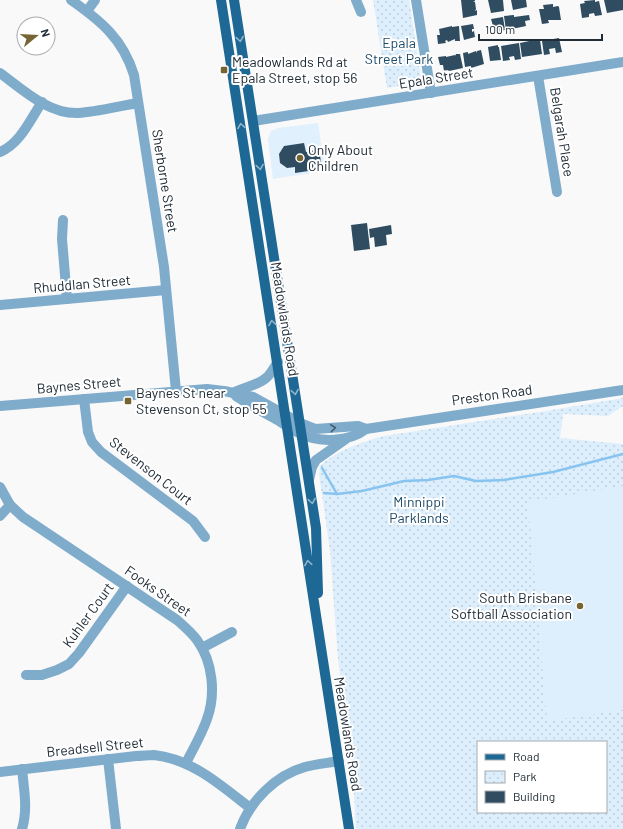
<svg xmlns="http://www.w3.org/2000/svg" width="623" height="829" font-family="Barlow,sans-serif">
  <style>
    .built { fill: #e0f0fc }
    .park { fill: url(#park-dots); fill-rule: evenodd }
    .pitch { fill: #ddeefc }
    .lines { fill: none; stroke-linecap: round; stroke-linejoin: round }
    .stream { stroke: #88c4f0; stroke-width: 2.5 }
    .building { fill: #2f4c61 }
    .minor { stroke: #80accc; stroke-width: 10 }
    .major { stroke: #1e6895; stroke-width: 10 }
    .oneway { stroke: #8eb4ca }
    .oneway2 { stroke: #465f72 }
    .poi-dot { fill: #766532; stroke: #fff; stroke-width: 1.5 }
    .labels { text-anchor: middle; stroke-width: 4; stroke-linejoin: round; paint-order: stroke }
    .park-label { font-size: 14px; fill: #1c4967; stroke: #fff }
    .poi-label { font-size: 14px; fill: #202c36; stroke: #fff; text-anchor: start }
    .street-label { font-size: 14px; fill: #202c36; stroke: #fff }
  </style>
  <defs>
    <pattern id="park-dots" width="8" height="8" patternUnits="userSpaceOnUse"><rect width="8" height="8" fill="#ddeefc"/><path d="M2 2h.1M6 6h.1" fill="none" stroke="#bdccd9" stroke-width="1.8" stroke-linecap="round"/></pattern>
  </defs>
  <rect width="100%" height="100%" fill="#f9f9f9"/>
  <!-- built -->
  <polygon class="built" points="318,123 325,171 273,179 268,139 271,131 278,128"/>
  <!-- park -->
  <g class="park">
    <polygon points="373,0 409,0 421,77 417,83 387,88"/>
    <path d="M623 398V406L608 416 563 414 560 438 623 444V829H356L353 774 338 659 330 550 319 474 320 466C337 450 362 442 384 436L546 411ZM478 742H606V812H478Z"/>
  </g>
  <!-- pitch -->
  <polygon class="pitch" points="623,486 623,710 547,721 528,502"/>
  <g class="lines">
    <!-- stream -->
    <g class="stream">
      <polyline points="322,468 337,494"/>
      <polyline points="324,493 337,494 362,491 404,481 428,480 454,476 476,481 504,480 553,472 623,454"/>
    </g>
  </g>
  <!-- building -->
  <g class="building">
    <polygon points="461,0 475,0 475,1 473,2 475,2 476,9 475,11 477,10 477,15 463,18"/>
    <polygon points="488,0 503,0 504,11 491,13"/>
    <polygon points="511,0 526,0 527,7 513,10"/>
    <polygon points="595,0 595,2 599,1 602,15 595,16 594,13 589,14 589,17 582,18 580,4 585,3 584,1"/>
    <polygon points="604,0 623,0 623,10 607,13"/>
    <polygon points="553,4 553,7 558,6 559,7 561,20 548,20 549,23 542,24 539,9 544,9 543,5"/>
    <polygon points="514,15 514,17 529,15 530,20 525,21 526,26 512,29 512,28 510,28 510,31 506,31 504,16"/>
    <polygon points="503,17 505,30 495,33 491,19"/>
    <polygon points="473,24 474,29 472,29 472,32 474,31 475,37 464,40 461,26"/>
    <polygon points="452,26 452,27 459,26 460,41 455,41 455,39 448,42 447,40 445,41 446,43 438,44 437,35 440,35 439,29"/>
    <polygon points="559,38 562,52 556,53 555,48 549,49 550,54 544,55 542,41"/>
    <polygon points="534,40 540,40 542,54 522,57 520,43"/>
    <polygon points="519,43 521,59 515,60 514,56 509,57 510,60 503,61 501,46"/>
    <polygon points="498,45 498,47 499,47 501,60 490,61 488,47"/>
    <polygon points="481,50 484,64 471,68 471,66 465,67 463,53 468,52 468,54 476,51 476,53 477,51"/>
    <polygon points="456,54 460,54 463,68 449,71 448,70 444,71 443,65 440,65 438,57 446,56 446,57 455,55 455,56"/>
    <polygon points="304,143 306,152 319,149 322,169 295,173 295,167 287,168 280,163 279,154 284,146"/>
    <polygon points="367,223 370,249 354,251 351,225"/>
    <polygon points="391,225 392,234 386,235 387,245 375,247 374,237 370,238 369,229"/>
  </g>
  <g class="lines">
    <!-- minor -->
    <g class="minor">
      <path d="M71 0C101 21 123 39 134 75L164 267 176 391"/>
      <polyline points="356,0 361,12"/>
      <polyline points="416,0 431,93"/>
      <polyline points="87,11 95,0"/>
      <path d="M0 73C22 89 48 114 78 113 97 112 119 106 138 103"/>
      <polyline points="538,76 557,192"/>
      <polyline points="253,121 623,62"/>
      <path d="M0 152C20 144 30 120 42 102"/>
      <polyline points="63,220 62,239 67,299"/>
      <polyline points="0,305 166,290"/>
      <path d="M233 393C243 387 257 386 266 378 271 374 274 367 278 362"/>
      <path d="M236 396C248 404 261 411 274 418 283 423 291 429 301 434 320 443 349 442 366 429"/>
      <polyline points="84,399 88,432 92,442 101,452 193,521 205,537"/>
      <polyline points="0,406 207,389 224,391 253,397 300,423 315,429 358,426 366,429 623,390"/>
      <polyline points="309,480 312,467 316,460 346,439"/>
      <path d="M0 487 10 505 23 517 177 620C184 626 191 632 197 640 213 662 216 694 207 719 202 734 193 749 186 763"/>
      <polyline points="0,516 10,505"/>
      <polyline points="202,648 232,632"/>
      <polyline points="26,675 42,675 57,670 69,664 79,653 127,586"/>
      <polyline points="108,759 116,829"/>
      <path d="M0 772 136 756C142 756 148 755 154 755 192 759 222 786 250 808"/>
      <path d="M22 829C28 809 24 790 22 769"/>
      <path d="M240 829C250 801 276 775 305 767 316 764 328 763 339 761"/>
    </g>
    <!-- major -->
    <g class="major">
      <polyline points="221,0 349,829"/>
      <polyline points="234,0 316,528 318,593"/>
    </g>
  </g>
  <!-- one-way arrows -->
  <defs><path id="oneway-chevron" d="M-2-3.5L2.5 0L-2 3.5" fill="none" stroke-width="1.6" stroke-linecap="round" stroke-linejoin="round"/></defs>
  <g class="oneway">
    <use href="#oneway-chevron" transform="translate(240 39) rotate(81)"/>
    <use href="#oneway-chevron" transform="translate(241 126) rotate(-99)"/>
    <use href="#oneway-chevron" transform="translate(260 167) rotate(81)"/>
    <use href="#oneway-chevron" transform="translate(272 323) rotate(-99)"/>
    <use href="#oneway-chevron" transform="translate(295 392) rotate(81)"/>
    <use href="#oneway-chevron" transform="translate(312 501) rotate(81)"/>
    <use href="#oneway-chevron" transform="translate(308 563) rotate(-99)"/>
  </g>
  <use class="oneway2" href="#oneway-chevron" transform="translate(333 428) rotate(-6)"/>
  <!-- markers -->
  <g class="poi-dot">
    <rect x="220" y="66" width="8" height="8" rx="2"/>
    <circle cx="300" cy="158" r="4"/>
    <rect x="124" y="397" width="8" height="8" rx="2"/>
    <circle cx="580" cy="606" r="4"/>
  </g>
  <g class="labels">
    <!-- park labels -->
    <g class="park-label">
      <text x="399" y="48">Epala<tspan x="399" dy="16">Street Park</tspan></text>
      <text x="419" y="507">Minnippi<tspan x="419" dy="16">Parklands</tspan></text>
    </g>
    <!-- poi labels -->
    <g class="poi-label">
      <text x="232" y="67">Meadowlands Rd at<tspan x="232" dy="16">Epala Street, stop 56</tspan></text>
      <text x="308" y="155">Only About<tspan x="308" dy="16">Children</tspan></text>
      <text x="136" y="398">Baynes St near<tspan x="136" dy="16">Stevenson Ct, stop 55</tspan></text>
      <text x="572" y="603" text-anchor="end">South Brisbane<tspan x="572" dy="16">Softball Association</tspan></text>
    </g>
    <!-- street labels -->
    <g class="street-label">
      <text transform="translate(436 78) rotate(-9)" y="5">Epala Street</text>
      <text transform="translate(562 132) rotate(81)" y="5">Belgarah Place</text>
      <text transform="translate(165 181) rotate(81)" y="5">Sherborne Street</text>
      <text transform="translate(82 284) rotate(-5)" y="5">Rhuddlan Street</text>
      <text transform="translate(285 319) rotate(81)" y="5">Meadowlands Road</text>
      <text transform="translate(79 385) rotate(-5)" y="5">Baynes Street</text>
      <text transform="translate(492 395) rotate(-8)" y="5">Preston Road</text>
      <text transform="translate(151 471) rotate(38)" y="5">Stevenson Court</text>
      <text transform="translate(158 591) rotate(35)" y="5">Fooks Street</text>
      <text transform="translate(88 615) rotate(-54)" y="5">Kuhler Court</text>
      <text transform="translate(348 734) rotate(81)" y="5">Meadowlands Road</text>
      <text transform="translate(95 747) rotate(-6)" y="5">Breadsell Street</text>
    </g>
  </g>
  <!-- legend -->
  <rect x="477" y="741" width="130" height="72" fill="#ffffff" stroke="#a6abaf"/>
  <rect x="485" y="754" width="20" height="6" fill="#1e6895" stroke="#a6abaf"/>
  <text x="513" y="761" font-size="12" fill="#202c36">Road</text>
  <rect x="485" y="771" width="20" height="12" fill="url(#park-dots)" stroke="#a6abaf"/>
  <text x="513" y="781" font-size="12" fill="#202c36">Park</text>
  <rect x="485" y="791" width="20" height="12" fill="#2f4c61" stroke="#a6abaf"/>
  <text x="513" y="801" font-size="12" fill="#202c36">Building</text>
  <!-- north arrow -->
  <g transform="translate(36 36) rotate(72)"><circle r="19" fill="#ffffff" stroke="#a6abaf"/>
  <path d="M0-3L7 15L0 10L-7 15Z" fill="#766532"/>
  <text y="-6" font-size="11" font-weight="bold" text-anchor="middle" fill="#202c36">N</text>
  </g>
  <!-- scale -->
  <path d="M479 34v6h123v-6" fill="none" stroke="#202c36" stroke-width="2"/>
  <text x="485" y="34" font-size="12" fill="#202c36" stroke="#ffffff" stroke-width="3" paint-order="stroke">100 m</text>
</svg>
